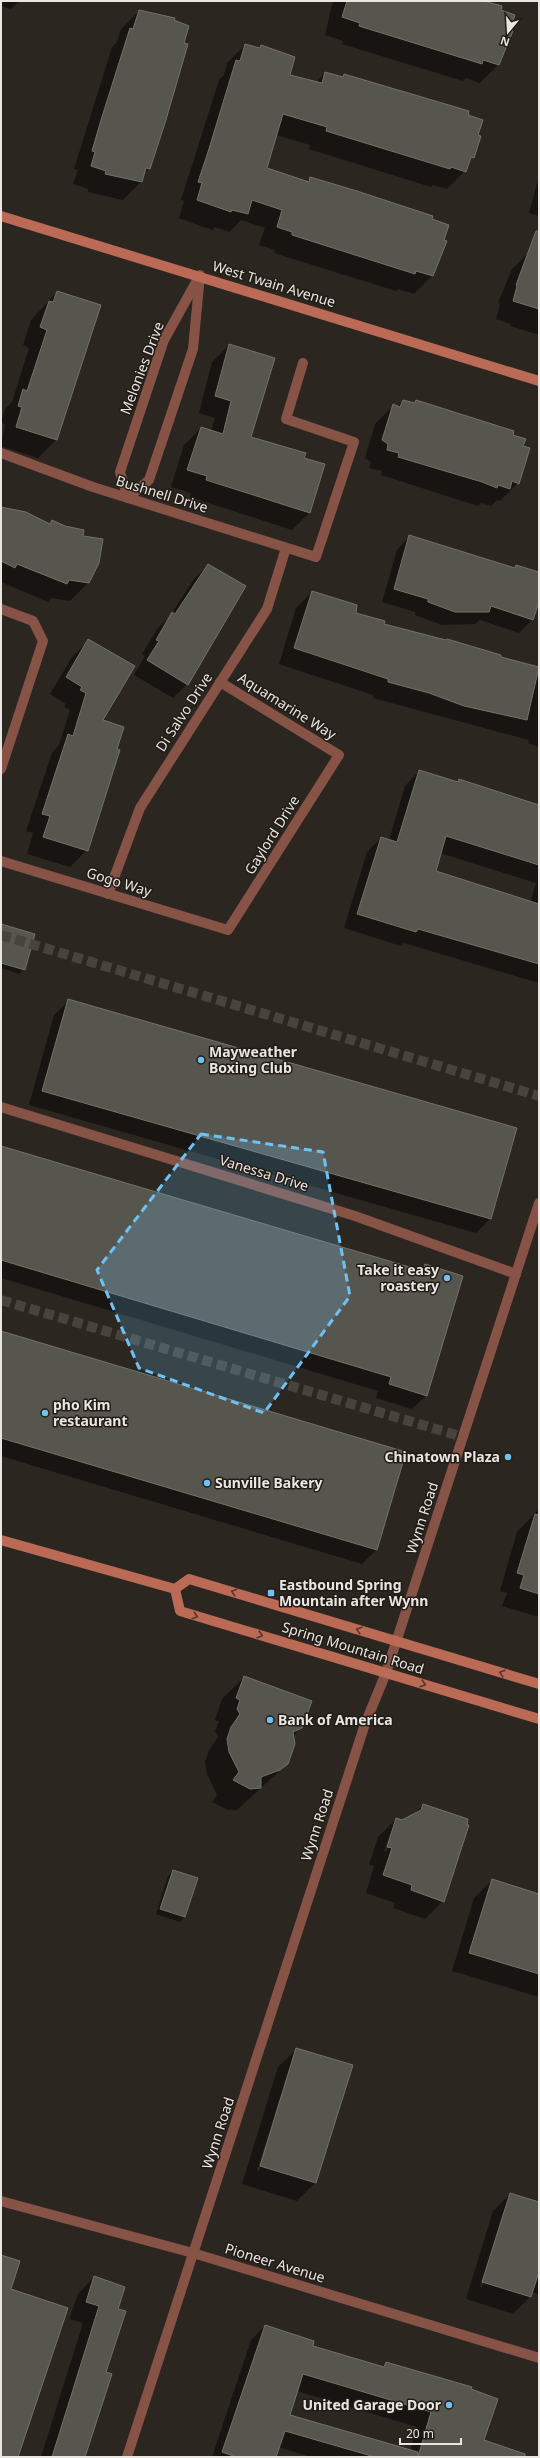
<svg xmlns="http://www.w3.org/2000/svg" width="540" height="2458" font-family="'Noto Sans',sans-serif">
  <style>
    .shadow { fill: #0007; fill-rule: evenodd }
    .building { fill: #57564e; stroke: #737269; fill-rule: evenodd }
    .lines { fill: none; stroke-linecap: round; stroke-linejoin: round }
    .minor-tunnel { stroke: #48433d; stroke-width: 10; stroke-dasharray: 10 5; stroke-linecap: butt }
    .minor { stroke: #865346; stroke-width: 10 }
    .tertiary { stroke: #865346; stroke-width: 10 }
    .secondary { stroke: #bb6a56; stroke-width: 10 }
    .oneway { stroke: #58372d }
    .marked { fill: #6dc2f3; fill-opacity: 0.2; stroke: #6dc2f3; stroke-width: 3; stroke-dasharray: 8 5; stroke-linejoin: round }
    .poi-dot { fill: #6dc2f3; stroke: #221c17; stroke-width: 1.5 }
    .labels { text-anchor: middle; stroke-width: 3; stroke-linejoin: round; paint-order: stroke }
    .street-label { font-size: 14px; fill: #e9e6e2; stroke: #221c17 }
    .poi-label { font-size: 14px; font-weight: bold; fill: #e9e6e2; stroke: #221c17; text-anchor: start }
  </style>
  <rect width="100%" height="100%" fill="#2b2620"/>
  <!-- shadow -->
  <g class="shadow">
    <polygon points="1,1 19,1 11,9 1,6"/>
    <polygon points="333,1 481,1 511,32 498,65 480,83 466,78 463,81 342,44 343,41 325,35"/>
    <polygon points="139,11 149,169 143,174 141,182 123,200 88,192 88,189 73,184 78,170 74,169 112,47 117,42 121,29"/>
    <polygon points="245,45 259,49 261,46 289,76 316,82 325,73 341,78 344,75 467,116 476,136 473,157 468,162 465,171 447,189 433,185 431,187 309,149 310,145 276,135 266,169 307,182 311,178 432,276 414,294 398,289 396,291 274,253 275,250 259,245 265,228 241,220 229,232 215,227 212,230 179,218 184,201 181,200 219,80 224,75 227,63"/>
    <polygon points="539,176 539,216 529,213"/>
    <polygon points="530,251 539,254 539,335 510,326 511,324 496,319 500,304 498,303 512,269"/>
    <polygon points="57,292 100,306 56,440 38,458 1,446 5,425 1,422 5,409 12,402 29,348 23,345 31,320"/>
    <polygon points="229,345 250,437 324,465 309,513 292,530 190,497 191,493 171,487 184,445 201,428 211,431 215,418 199,413 212,362"/>
    <polygon points="403,401 413,404 416,401 522,446 518,483 500,501 497,500 491,506 481,503 478,506 381,475 382,471 369,468 371,462 365,458 375,424 393,406 397,407"/>
    <polygon points="2,506 49,525 52,521 81,537 98,563 88,583 70,601 51,598 48,602 1,582"/>
    <polygon points="410,536 514,568 516,566 539,573 539,605 532,620 519,633 480,620 475,624 442,625 415,615 415,612 382,602 397,550"/>
    <polygon points="208,565 187,684 173,698 134,675 145,656 142,654 158,628 170,616 194,579"/>
    <polygon points="312,592 383,625 539,668 539,747 528,743 529,740 373,698 373,695 279,664 296,608"/>
    <polygon points="89,640 101,721 87,850 70,867 27,854 33,833 26,831 52,753 59,745 70,710 64,707 66,704 50,694 72,657"/>
    <path d="M419 771 457 783 459 780 539 806V983L404 943 401 946 344 928 367 852 381 838 389 840 405 786ZM440 853 536 883 530 903 434 871Z"/>
    <polygon points="1,927 24,969 19,974 1,968"/>
    <polygon points="69,1001 515,1129 490,1219 476,1233 29,1105 54,1015"/>
    <polygon points="1,1147 419,1271 425,1265 427,1395 412,1409 376,1398 378,1391 1,1278"/>
    <polygon points="1,1332 376,1550 362,1564 1,1456"/>
    <polygon points="539,1509 539,1617 502,1606 507,1593 500,1591 517,1532"/>
    <polygon points="244,1677 301,1727 293,1736 287,1764 237,1810 228,1810 212,1802 217,1795 207,1774 205,1762 209,1750 218,1737 215,1731 219,1722 215,1720 222,1699"/>
    <path d="M423 1805 443 1901 425 1919 393 1908 395 1903 366 1893 374 1866 369 1865 378 1837 396 1819 402 1821 413 1815ZM390 1834H392L386 1852 384 1851Z"/>
    <polygon points="173,1871 184,1917 180,1922 156,1914 168,1876"/>
    <polygon points="492,1880 539,1895 539,1997 452,1971 474,1898"/>
    <path d="M297 2049 315 2183 297 2201 242 2184 278 2067ZM289 2069H291L259 2171H257Z"/>
    <path d="M510 2194 539 2203V2295L532 2292 530 2297 513 2314 466 2299 493 2211ZM503 2213H505L482 2287H480Z"/>
    <polygon points="94,2277 117,2309 104,2372 82,2457 41,2457 83,2323 69,2319 78,2294"/>
    <path d="M265 2326 311 2347 382 2367 386 2363 483 2441 495 2457H311L278 2447 275 2457H212L251 2340ZM297 2391 417 2427 410 2451 288 2416Z"/>
  </g>
  <!-- building -->
  <g class="building">
    <polygon points="347,1 484,1 502,6 501,10 515,15 510,30 513,31 499,65 483,60 482,64 359,26 360,23 342,17"/>
    <polygon points="139,10 175,18 174,20 189,26 184,43 188,44 165,123 150,169 146,168 142,182 105,174 106,171 91,166 95,152 92,151 101,120 130,28 133,29"/>
    <polygon points="245,44 260,48 261,45 295,57 290,75 322,83 325,72 343,77 344,74 469,111 468,115 483,120 478,135 481,136 474,158 471,157 466,172 451,167 450,169 326,131 327,127 283,114 267,168 309,182 310,177 357,191 433,216 432,219 449,225 444,240 447,241 433,276 416,271 415,274 292,235 292,232 277,227 282,210 252,200 248,214 232,210 231,212 197,200 202,183 198,182 208,152 236,60 240,61"/>
    <polygon points="536,231 539,231 539,309 513,301 517,286 516,285"/>
    <polygon points="57,291 101,305 57,440 16,427 22,407 18,406 23,389 27,391 47,330 40,327 49,301 53,302"/>
    <polygon points="229,344 275,358 251,437 306,453 304,458 325,464 310,513 206,480 207,476 187,470 201,427 223,434 231,401 215,396"/>
    <polygon points="403,400 415,403 416,400 432,405 514,431 513,435 526,439 523,446 530,448 519,484 512,481 510,489 498,485 497,488 482,482 398,457 399,453 387,450 388,444 382,440 393,404 400,407"/>
    <polygon points="1,507 26,512 50,524 52,520 65,526 84,530 83,536 103,539 99,563 89,583 69,580 67,584 17,564 15,568 1,561"/>
    <polygon points="409,535 515,568 516,565 539,572 539,602 533,620 491,606 489,612 455,612 428,602 428,599 394,589"/>
    <polygon points="208,564 246,586 188,685 147,660 159,641 156,640 172,612 175,614"/>
    <polygon points="312,591 357,605 356,613 385,621 384,624 446,640 447,639 501,655 501,657 539,667 527,720 464,706 429,693 388,682 388,679 294,648"/>
    <polygon points="88,639 135,666 103,720 124,727 117,749 120,750 88,851 43,837 50,816 42,814 68,734 73,736 86,693 80,690 82,687 66,677"/>
    <polygon points="419,770 458,782 459,779 539,805 539,865 446,836 436,871 539,904 539,964 418,929 416,932 357,914 381,837 397,842"/>
    <polygon points="1,924 35,934 25,970 1,963"/>
    <polygon points="68,999 517,1128 491,1219 42,1091"/>
    <polygon points="1,1146 423,1271 425,1264 463,1276 427,1396 389,1384 391,1377 1,1260"/>
    <polygon points="1,1331 406,1452 377,1550 1,1438"/>
    <polygon points="535,1514 539,1515 539,1594 520,1588 524,1575 517,1573"/>
    <polygon points="244,1676 312,1701 302,1728 293,1732 295,1744 288,1764 280,1770 261,1777 261,1788 250,1789 233,1780 239,1772 229,1752 227,1739 231,1727 240,1714 237,1709 240,1700 236,1698"/>
    <polygon points="423,1804 468,1819 467,1825 469,1825 444,1902 411,1890 412,1885 383,1875 392,1848 387,1847 396,1818 402,1820 421,1810"/>
    <polygon points="173,1870 198,1878 185,1917 160,1909"/>
    <polygon points="492,1879 539,1894 539,1974 469,1953"/>
    <polygon points="296,2048 353,2065 316,2183 260,2166"/>
    <polygon points="510,2193 539,2202 539,2272 531,2297 482,2282"/>
    <polygon points="1,2255 20,2261 11,2289 68,2308 18,2457 1,2457"/>
    <polygon points="94,2276 125,2287 118,2309 126,2311 106,2372 112,2374 85,2457 52,2457 99,2306 86,2302"/>
    <path d="M265 2325 314 2341 313 2346 384 2367 386 2362 472 2387 471 2389 498 2399 484 2440 525 2454V2457H375L285 2431 276 2457H236L222 2452ZM303 2374 431 2412 418 2457V2452L290 2415Z"/>
  </g>
  <g class="lines">
    <!-- minor-tunnel -->
    <g class="minor-tunnel">
      <polyline points="1,935 539,1096"/>
      <polyline points="1,1300 463,1437"/>
    </g>
    <!-- minor -->
    <g class="minor">
      <polygon points="200,275 193,349 149,480 128,498 120,472 164,340"/>
      <polyline points="1,453 93,487 316,557 354,442 286,419 303,363"/>
      <polyline points="1,609 33,621 43,641 1,769"/>
      <polyline points="1,861 228,930 339,755 220,682"/>
      <polyline points="108,894 140,808 267,609 286,548"/>
      <polyline points="1,1107 355,1216 516,1274"/>
      <polyline points="1,2201 193,2253 539,2358"/>
    </g>
    <!-- tertiary -->
    <polyline class="tertiary" points="127,2457 365,1724 386,1673 539,1203"/>
    <!-- secondary -->
    <g class="secondary">
      <polyline points="1,216 539,381"/>
      <polyline points="1,1540 175,1589"/>
      <polyline points="175,1589 180,1611 539,1719"/>
      <polyline points="175,1589 189,1579 539,1684"/>
    </g>
  </g>
  <!-- one-way arrows -->
  <defs><path id="oneway-chevron" d="M-2-3.5L2.5 0L-2 3.5" fill="none" stroke-width="1.6" stroke-linecap="round" stroke-linejoin="round"/></defs>
  <g class="oneway">
    <use href="#oneway-chevron" transform="translate(234 1592) rotate(-163)"/>
    <use href="#oneway-chevron" transform="translate(195 1616) rotate(17)"/>
    <use href="#oneway-chevron" transform="translate(359 1630) rotate(-163)"/>
    <use href="#oneway-chevron" transform="translate(260 1635) rotate(17)"/>
    <use href="#oneway-chevron" transform="translate(502 1673) rotate(-163)"/>
    <use href="#oneway-chevron" transform="translate(423 1684) rotate(17)"/>
  </g>
  <!-- marked area -->
  <path class="marked" d="M201 1134 323 1152 350 1296 264 1413 139 1368 97 1270Z"/>
  <!-- markers -->
  <g class="poi-dot">
    <circle cx="201" cy="1060" r="4"/>
    <circle cx="447" cy="1278" r="4"/>
    <circle cx="45" cy="1413" r="4"/>
    <circle cx="508" cy="1457" r="4"/>
    <circle cx="207" cy="1483" r="4"/>
    <rect x="267" y="1589" width="8" height="8" rx="2"/>
    <circle cx="270" cy="1720" r="4"/>
    <circle cx="449" cy="2405" r="4"/>
  </g>
  <g class="labels">
    <!-- street labels -->
    <g class="street-label">
      <text transform="translate(274 284) rotate(17)" y="5">West Twain Avenue</text>
      <text transform="translate(142 368) rotate(-69)" y="5">Melonies Drive</text>
      <text transform="translate(162 494) rotate(17)" y="5">Bushnell Drive</text>
      <text transform="translate(287 706) rotate(32)" y="5">Aquamarine Way</text>
      <text transform="translate(184 712) rotate(-57)" y="5">Di Salvo Drive</text>
      <text transform="translate(272 835) rotate(-58)" y="5">Gaylord Drive</text>
      <text transform="translate(119 882) rotate(17)" y="5">Gogo Way</text>
      <text transform="translate(264 1173) rotate(17)" y="5">Vanessa Drive</text>
      <text transform="translate(422 1518) rotate(-72)" y="5">Wynn Road</text>
      <text transform="translate(353 1648) rotate(17)" y="5">Spring Mountain Road</text>
      <text transform="translate(317 1825) rotate(-72)" y="5">Wynn Road</text>
      <text transform="translate(218 2133) rotate(-72)" y="5">Wynn Road</text>
      <text transform="translate(275 2263) rotate(17)" y="5">Pioneer Avenue</text>
    </g>
    <!-- poi labels -->
    <g class="poi-label">
      <text x="209" y="1057">Mayweather<tspan x="209" dy="16">Boxing Club</tspan></text>
      <text x="439" y="1275" text-anchor="end">Take it easy<tspan x="439" dy="16">roastery</tspan></text>
      <text x="53" y="1410">pho Kim<tspan x="53" dy="16">restaurant</tspan></text>
      <text x="500" y="1462" text-anchor="end">Chinatown Plaza</text>
      <text x="215" y="1488">Sunville Bakery</text>
      <text x="279" y="1590">Eastbound Spring<tspan x="279" dy="16">Mountain after Wynn</tspan></text>
      <text x="278" y="1725">Bank of America</text>
      <text x="441" y="2410" text-anchor="end">United Garage Door</text>
    </g>
  </g>
  <!-- border -->
  <rect width="540" height="2458" fill="none" stroke="#e9e6e2" stroke-width="4"/>
  <!-- north arrow -->
  <g transform="translate(508 32) rotate(198)" stroke="#221c17" stroke-width="3" paint-order="stroke">
  <path d="M0-3L7 15L0 10L-7 15Z" fill="#e9e6e2"/>
  <text y="-6" font-size="11" font-weight="bold" text-anchor="middle" fill="#e9e6e2">N</text>
  </g>
  <!-- scale -->
  <path d="M400 2438v6h61v-6" fill="none" stroke="#e9e6e2" stroke-width="2"/>
  <text x="406" y="2438" font-size="12" fill="#e9e6e2" stroke="#221c17" stroke-width="3" paint-order="stroke">20 m</text>
</svg>
